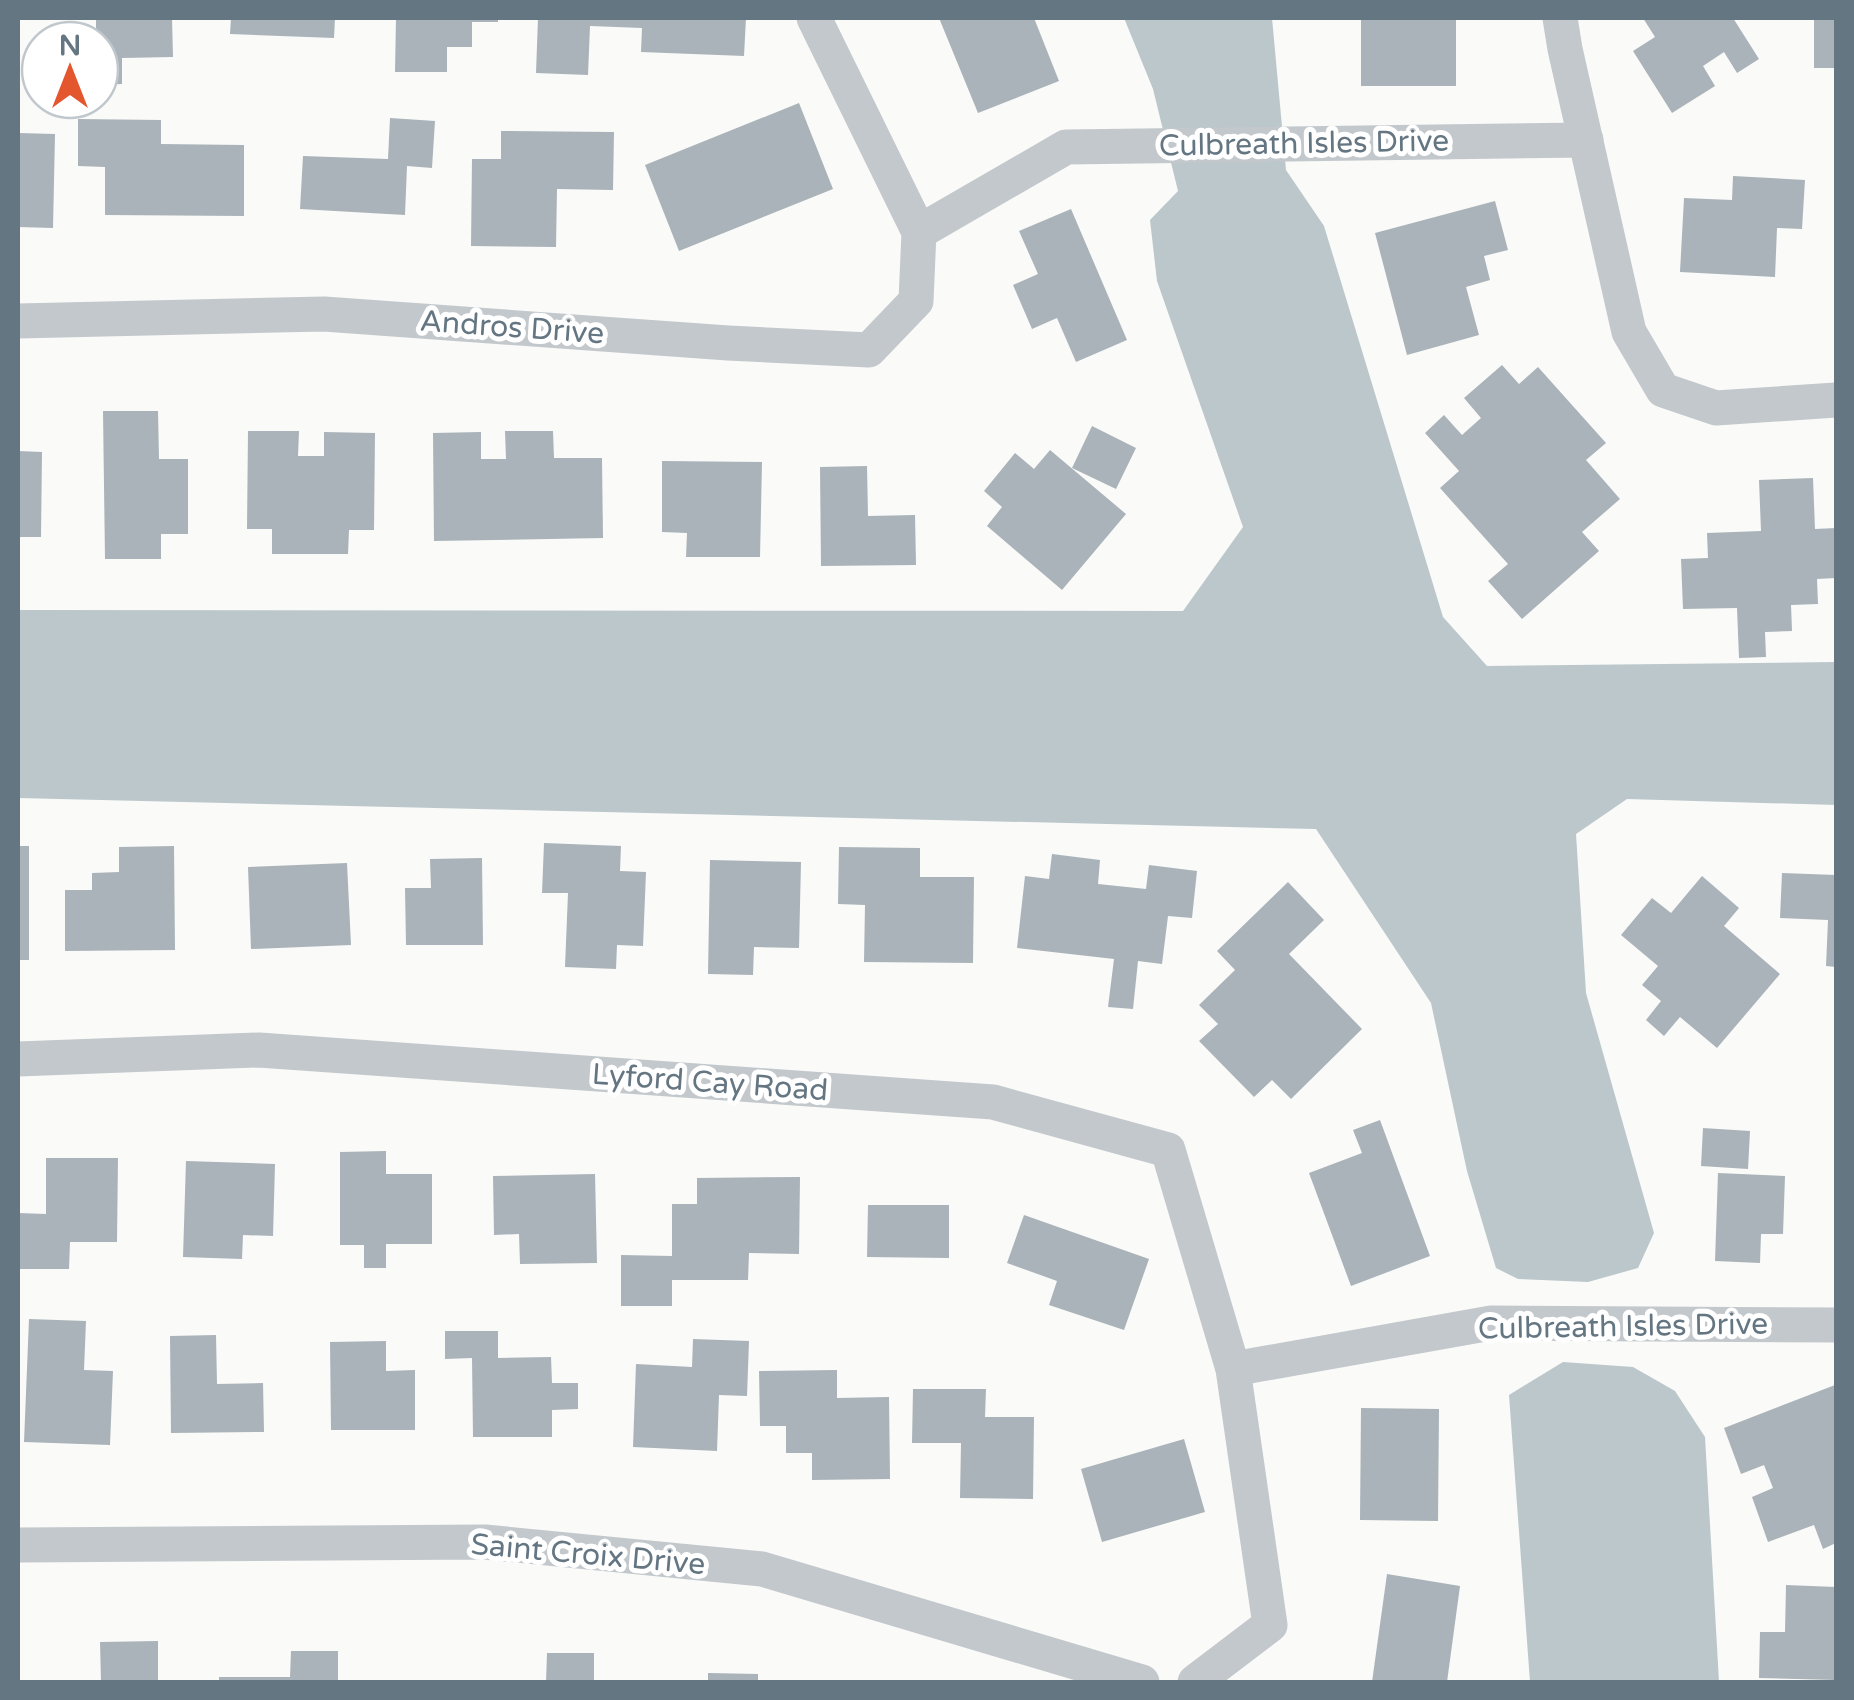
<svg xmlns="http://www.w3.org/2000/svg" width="1854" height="1700" font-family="'Varela Round',sans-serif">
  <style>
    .water { fill: #bbc7cb }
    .building { fill: #aab3b9 }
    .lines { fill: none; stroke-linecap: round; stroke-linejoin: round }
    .street { stroke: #c3c8cc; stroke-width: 35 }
    .labels { text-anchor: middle; stroke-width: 10; stroke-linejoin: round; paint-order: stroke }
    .street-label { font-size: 30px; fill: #657683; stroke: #fff }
  </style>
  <rect width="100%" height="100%" fill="#fafaf8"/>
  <!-- water -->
  <g class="water">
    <polygon points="1124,18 1272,18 1286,170 1324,226 1443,617 1487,666 1836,662 1836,805 1627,799 1576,834 1586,993 1654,1233 1638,1268 1588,1282 1518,1279 1496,1268 1467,1171 1431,1003 1316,829 18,798 18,610 1183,611 1243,527 1157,281 1150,220 1178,191 1153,89"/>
    <polygon points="1563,1362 1633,1367 1675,1391 1705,1437 1719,1682 1530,1682 1509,1395"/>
  </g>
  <!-- building -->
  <g class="building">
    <polygon points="96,18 172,18 173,57 122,58 122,84 100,85 100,40 71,40 71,31 96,31"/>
    <polygon points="231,18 335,18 334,38 230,34"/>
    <polygon points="396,18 498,18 498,22 472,22 472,47 447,47 447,72 395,72"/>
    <polygon points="538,18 746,18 744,56 641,52 642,28 590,26 588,75 536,73"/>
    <polygon points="939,18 1034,18 1059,81 978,113"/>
    <rect x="1361" y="18" width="95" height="68"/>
    <polygon points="1643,18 1733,18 1759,59 1737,73 1724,52 1703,66 1715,86 1672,113 1633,51 1655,37"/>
    <rect x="1814" y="18" width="22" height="50"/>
    <polygon points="799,103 833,189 679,251 645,165"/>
    <polygon points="390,118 435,121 432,168 407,166 405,215 300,209 303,156 388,159"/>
    <polygon points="78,119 161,120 161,144 244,145 244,216 105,215 105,167 78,166"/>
    <polygon points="501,131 614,132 613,190 557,189 556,247 471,246 472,159 501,159"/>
    <polygon points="18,133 55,134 53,228 18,227"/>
    <polygon points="1733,176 1805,180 1802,229 1777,228 1775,277 1680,272 1684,198 1732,200"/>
    <polygon points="1495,201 1508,250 1484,256 1490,280 1466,287 1479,335 1407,355 1375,233"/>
    <polygon points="1071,209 1127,340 1076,362 1057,318 1032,329 1013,285 1038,274 1019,231"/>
    <polygon points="1502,365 1519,384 1538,367 1606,443 1586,460 1620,499 1582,532 1599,551 1522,619 1488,581 1508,564 1440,488 1459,471 1425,433 1444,415 1462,435 1481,418 1464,398"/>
    <polygon points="103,411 158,411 159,459 188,459 188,534 161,534 161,559 105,559"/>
    <polygon points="1092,426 1136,448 1116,489 1072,468"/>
    <polygon points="248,431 299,431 298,456 324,456 324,432 375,433 374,530 349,530 348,554 272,554 272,529 247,529"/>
    <polygon points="505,431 553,431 554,458 602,458 603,538 434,541 433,433 481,432 481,459 506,459"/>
    <polygon points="1050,450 1126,514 1062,590 987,526 1002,507 984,491 1015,453 1034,469"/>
    <polygon points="18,451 42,452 41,537 18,537"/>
    <polygon points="662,461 762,462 760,557 686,557 687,533 662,532"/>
    <polygon points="867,466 868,516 915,515 916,565 821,566 820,467"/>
    <polygon points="1813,478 1815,529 1836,528 1836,578 1817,579 1818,604 1791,605 1792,631 1765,632 1766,657 1739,658 1737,608 1683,609 1681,559 1708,558 1707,533 1761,531 1759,480"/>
    <polygon points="544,843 621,846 620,871 646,872 643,946 617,945 616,969 565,967 568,893 542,893"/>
    <rect x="18" y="846" width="11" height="114"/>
    <polygon points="174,846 175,950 65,951 65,890 92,890 92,873 119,872 119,847"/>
    <polygon points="839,847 920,848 920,877 974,877 973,963 864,962 865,905 838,904"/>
    <polygon points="1052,854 1100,860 1098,884 1146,889 1149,865 1197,871 1192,918 1168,916 1162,964 1138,961 1133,1009 1108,1007 1114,959 1017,948 1025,876 1049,879"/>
    <polygon points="482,858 483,945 406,945 405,888 431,888 430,859"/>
    <polygon points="710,860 801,862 799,948 754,947 753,975 708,974"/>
    <polygon points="347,863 351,945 251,949 248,867"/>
    <polygon points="1782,873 1836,875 1836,967 1826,966 1828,920 1780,918"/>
    <polygon points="1702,876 1739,908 1724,926 1780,974 1717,1048 1680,1017 1664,1036 1646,1020 1661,1001 1642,985 1658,966 1621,935 1652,898 1671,913"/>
    <polygon points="1288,882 1324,920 1289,954 1362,1029 1291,1099 1272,1080 1254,1097 1199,1041 1218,1024 1199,1005 1235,970 1217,951"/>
    <polygon points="1380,1120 1430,1256 1351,1286 1309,1173 1362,1153 1353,1130"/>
    <polygon points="1703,1128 1750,1131 1748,1169 1701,1166"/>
    <polygon points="386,1151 386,1174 432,1174 432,1244 386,1244 386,1268 364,1268 364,1245 340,1245 340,1152"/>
    <polygon points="46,1158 118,1158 117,1242 70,1242 69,1269 18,1269 18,1213 46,1214"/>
    <polygon points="186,1161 275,1164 273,1236 243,1235 242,1259 183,1257"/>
    <polygon points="1718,1173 1785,1176 1783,1234 1761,1234 1760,1263 1715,1261"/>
    <polygon points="595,1174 597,1263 520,1264 519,1234 494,1235 493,1176"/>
    <polygon points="800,1177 799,1254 749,1253 748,1280 672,1280 672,1306 621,1306 621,1255 672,1256 672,1204 697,1204 697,1178"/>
    <polygon points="868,1205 949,1205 949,1258 867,1257"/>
    <polygon points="1024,1215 1149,1259 1124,1330 1049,1305 1057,1281 1007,1263"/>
    <polygon points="29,1319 86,1321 84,1370 113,1371 110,1445 24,1442"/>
    <polygon points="445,1331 498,1331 498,1358 551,1357 552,1383 578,1383 578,1409 552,1410 552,1437 473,1437 472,1358 445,1359"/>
    <polygon points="216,1335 217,1384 263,1383 264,1432 171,1433 170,1336"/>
    <polygon points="693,1339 749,1341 747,1396 719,1395 717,1451 633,1447 636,1364 692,1367"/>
    <polygon points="386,1341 386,1371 415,1370 415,1430 331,1430 330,1342"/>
    <polygon points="837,1370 837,1398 889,1397 890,1479 812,1480 812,1453 786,1453 786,1426 760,1426 759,1371"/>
    <polygon points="1835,1385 1836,1543 1823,1549 1814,1525 1768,1542 1752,1497 1773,1488 1764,1465 1741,1474 1724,1428"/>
    <polygon points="913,1389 986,1389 985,1417 1034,1417 1033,1499 960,1498 961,1443 912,1443"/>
    <polygon points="1361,1408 1439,1409 1438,1521 1360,1520"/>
    <polygon points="1184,1439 1205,1512 1102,1542 1081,1469"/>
    <polygon points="1387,1574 1460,1586 1447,1682 1372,1682"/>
    <polygon points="1786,1585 1836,1587 1835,1680 1759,1678 1760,1632 1785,1632"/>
    <polygon points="158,1641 158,1682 101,1682 100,1642"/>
    <polygon points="291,1651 338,1651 338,1682 219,1682 219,1677 290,1677"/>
    <polygon points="547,1653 594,1653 594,1682 546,1682"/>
    <polygon points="708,1673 758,1674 758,1682 708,1682"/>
  </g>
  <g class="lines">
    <!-- street -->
    <g class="street">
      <polyline points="1560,18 1565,49 1629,332 1663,390 1716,408 1836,400"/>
      <polyline points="919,232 1066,147 1586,140"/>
      <polyline points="18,321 324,314 728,343 869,350 916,301 919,232 814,18"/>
      <polyline points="18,1059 259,1050 993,1102 1168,1150 1233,1369 1270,1625 1195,1682"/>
      <polyline points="1233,1369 1491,1323 1836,1325"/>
      <polyline points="18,1545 485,1542 762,1569 1142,1682"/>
    </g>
  </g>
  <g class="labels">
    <!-- street labels -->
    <g class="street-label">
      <text transform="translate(1304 143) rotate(-1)" y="10">Culbreath Isles Drive</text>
      <text transform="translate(512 327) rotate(4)" y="10">Andros Drive</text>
      <text transform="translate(710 1082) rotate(4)" y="10">Lyford Cay Road</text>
      <text transform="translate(1623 1326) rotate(-1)" y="10">Culbreath Isles Drive</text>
      <text transform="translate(588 1554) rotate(5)" y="10">Saint Croix Drive</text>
    </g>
  </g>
  <!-- border -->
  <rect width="1854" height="1700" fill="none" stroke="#657683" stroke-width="40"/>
  <!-- north arrow -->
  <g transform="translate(70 70)"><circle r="48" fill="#ffffff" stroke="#c1c8cd" stroke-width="2.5"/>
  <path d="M0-8L18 38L0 25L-18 38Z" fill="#e4572e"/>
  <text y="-15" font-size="28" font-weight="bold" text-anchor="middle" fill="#657683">N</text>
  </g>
</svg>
